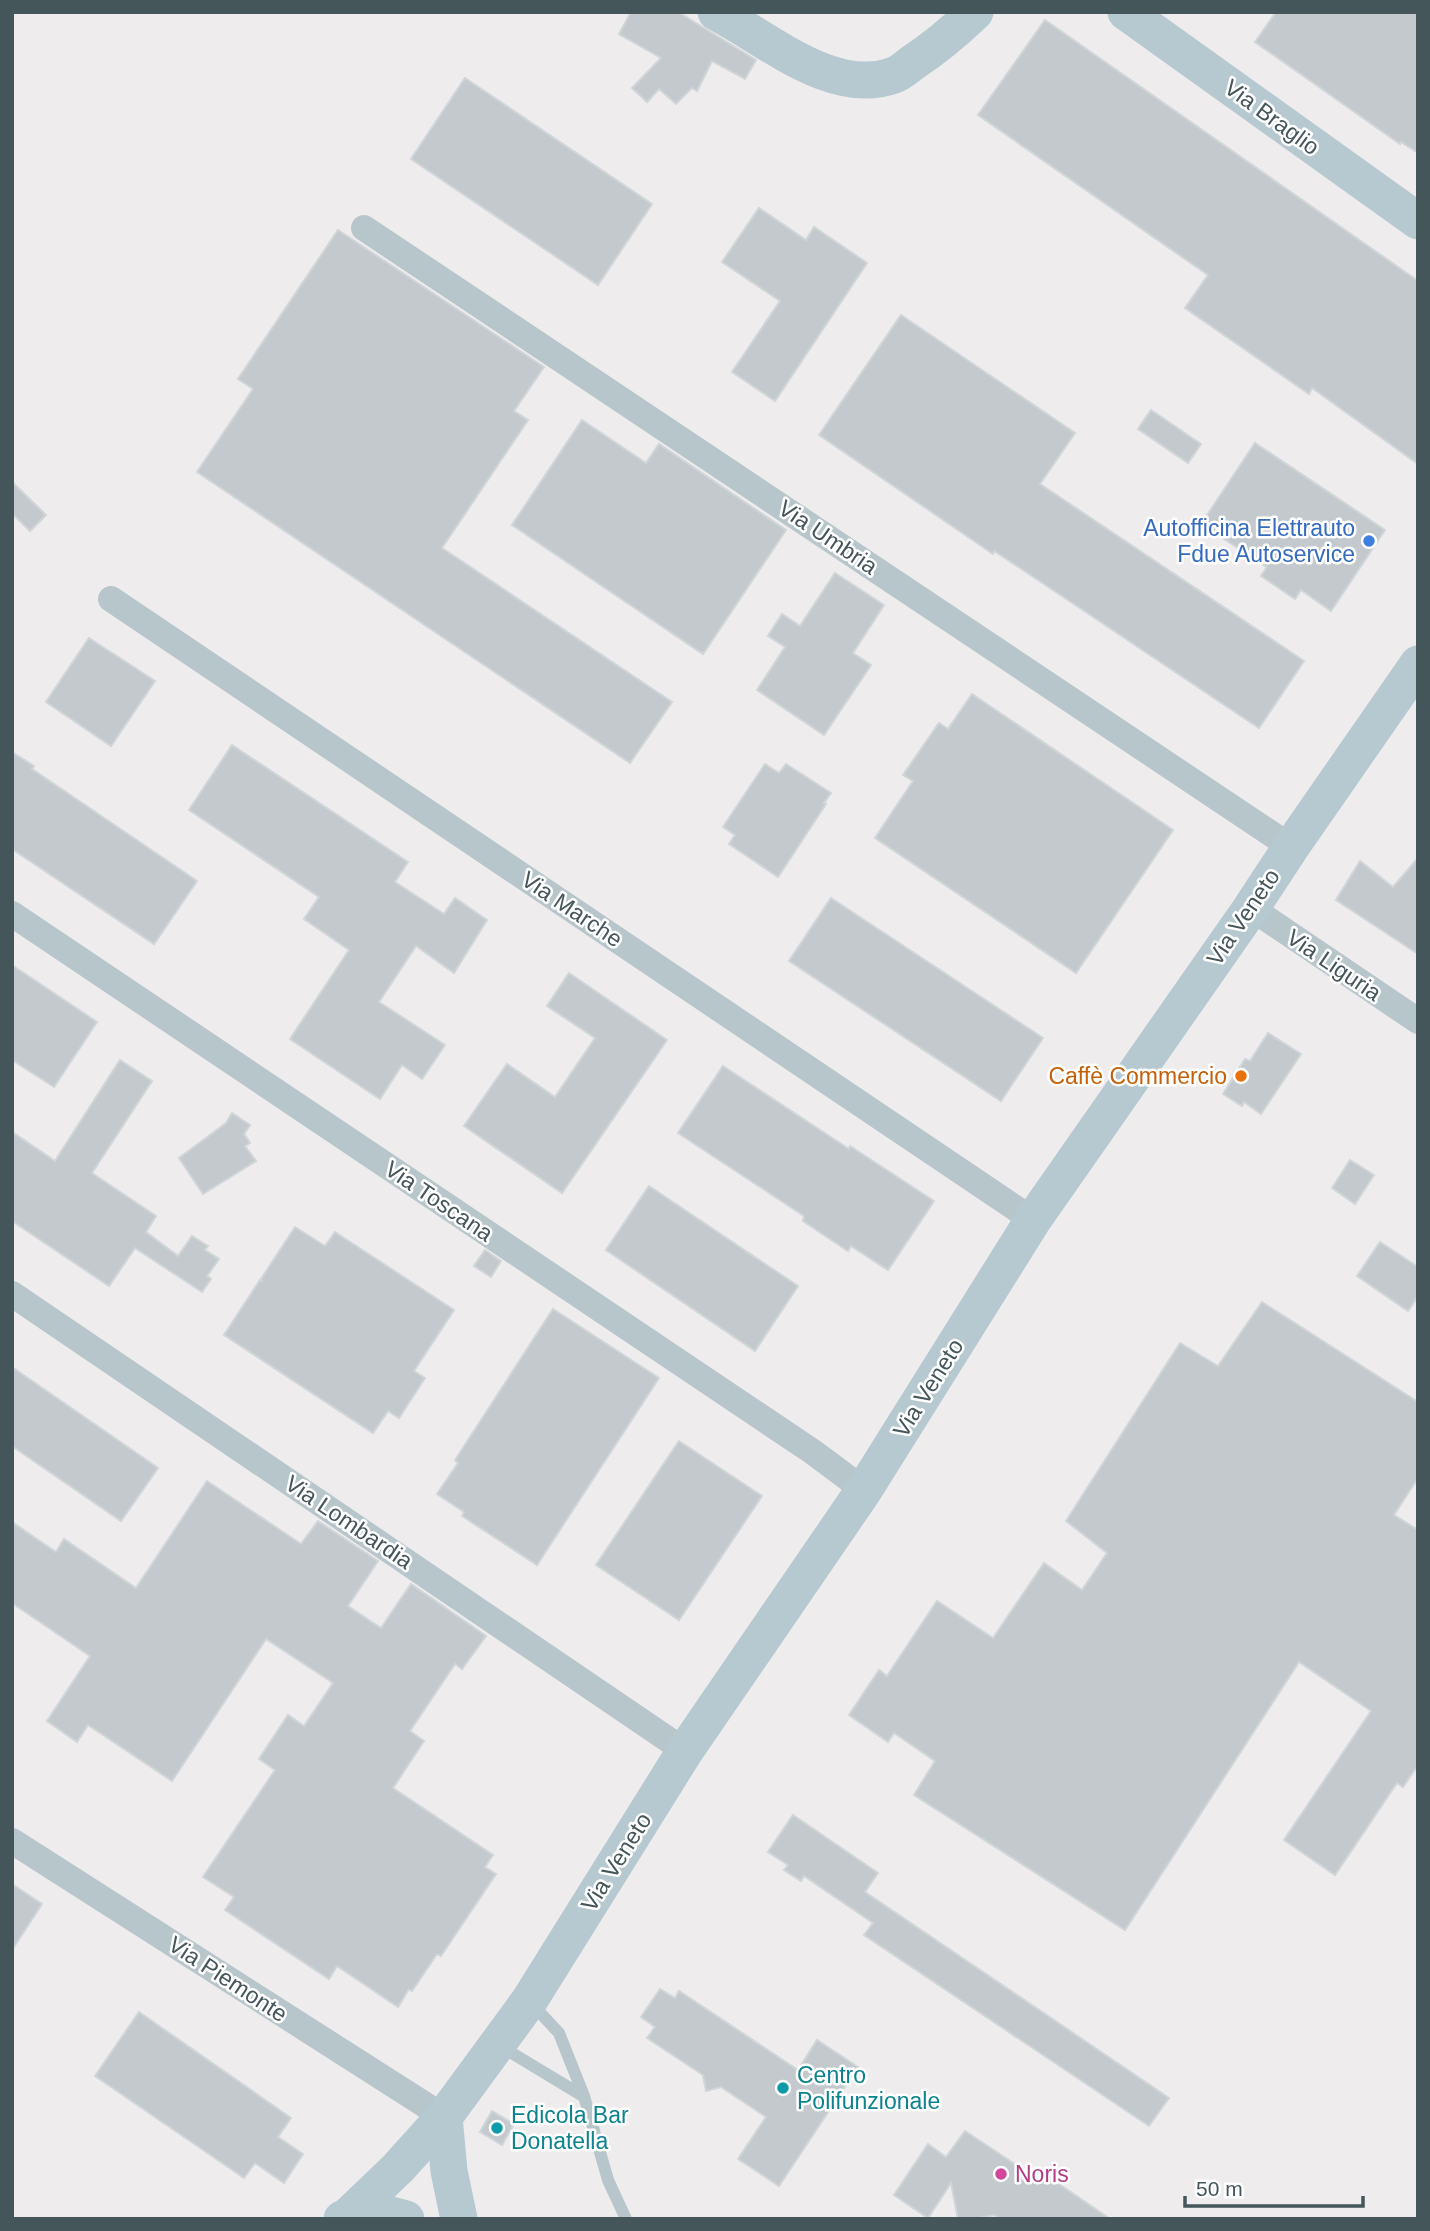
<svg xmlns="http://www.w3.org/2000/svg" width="1430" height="2231" font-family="Helvetica,sans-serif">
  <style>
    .building { fill: #c3c9cd; stroke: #d0d5d8; stroke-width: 2 }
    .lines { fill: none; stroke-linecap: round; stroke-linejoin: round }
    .lane { stroke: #b7c6ca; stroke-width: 12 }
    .street { stroke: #b7c6ca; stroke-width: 26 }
    .secondary { stroke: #b6c9d0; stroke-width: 37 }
    .shop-dot { fill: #3f7fe0; stroke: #fff; stroke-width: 2.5 }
    .food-dot { fill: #e8710a; stroke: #fff; stroke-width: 2.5 }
    .culture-dot { fill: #0f9aa8; stroke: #fff; stroke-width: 2.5 }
    .hotel-dot { fill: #d1479c; stroke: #fff; stroke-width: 2.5 }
    .labels { text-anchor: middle; stroke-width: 5; stroke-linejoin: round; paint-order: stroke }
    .street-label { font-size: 23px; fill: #44565a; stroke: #fff }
    .shop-label { font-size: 23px; fill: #366cbe; stroke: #fff; text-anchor: end }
    .food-label { font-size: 23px; fill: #c56008; stroke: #fff; text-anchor: end }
    .culture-label { font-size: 23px; fill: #0d838f; stroke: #fff; text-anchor: start }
    .hotel-label { font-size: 23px; fill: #b23c85; stroke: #fff; text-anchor: start }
  </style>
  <rect width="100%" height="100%" fill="#efeced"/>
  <!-- building -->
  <g class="building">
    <polygon points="631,12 678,12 756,60 745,79 712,61 697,91 692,88 676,104 659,89 647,102 632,88 661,58 619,34"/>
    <polygon points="1276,12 1418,12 1418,153 1401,142 1400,144 1255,42"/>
    <polygon points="1045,20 1418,281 1418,464 1312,388 1309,394 1185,308 1208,275 978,115"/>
    <polygon points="465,78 652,204 598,285 411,159"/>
    <polygon points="759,208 806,240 814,227 867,263 775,401 732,372 780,301 722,262"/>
    <polygon points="338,230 544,367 514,411 528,420 442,548 672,702 630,763 197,472 253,389 238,379"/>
    <polygon points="901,315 1075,433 1040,484 1304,661 1259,728 1020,568 994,551 993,554 819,435"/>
    <polygon points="1151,410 1201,444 1188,463 1138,429"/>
    <polygon points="582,420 646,463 659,444 786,530 703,654 512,525"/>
    <polygon points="1255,443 1385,530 1331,611 1301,590 1295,599 1261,576 1267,567 1201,524"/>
    <polygon points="12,482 46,515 30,531 12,513"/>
    <polygon points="835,573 884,605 853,653 871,665 824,735 757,690 785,647 768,636 782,614 800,626"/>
    <polygon points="89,638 155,681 111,746 46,702"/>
    <polygon points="972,694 1173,830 1076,973 875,838 913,781 903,775 939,723 948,729"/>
    <polygon points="232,745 408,862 395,882 444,914 455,898 487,920 454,973 416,946 379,1002 445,1045 422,1079 402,1065 380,1099 290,1039 349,950 304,919 319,897 189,810"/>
    <polygon points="12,752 34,766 32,769 197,881 154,944 12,849"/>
    <polygon points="765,764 779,773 786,764 831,793 824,803 826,804 778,877 729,844 735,835 723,827"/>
    <polygon points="1418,858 1418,954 1336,900 1360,861 1393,887"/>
    <polygon points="831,898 1043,1038 1001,1101 789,961"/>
    <polygon points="12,965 97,1022 54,1087 12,1060"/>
    <polygon points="569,973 667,1040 562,1193 464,1126 507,1064 555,1097 595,1038 547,1006"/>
    <polygon points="1268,1033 1301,1054 1261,1114 1244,1102 1242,1106 1223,1094 1245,1059 1250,1061"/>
    <polygon points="120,1060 152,1081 92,1173 156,1216 146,1232 178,1256 192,1236 208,1246 205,1250 219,1259 207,1276 211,1279 202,1292 135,1248 109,1286 12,1221 12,1132 55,1161"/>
    <polygon points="723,1066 849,1149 850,1146 934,1201 888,1270 851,1246 848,1251 803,1221 804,1216 678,1133"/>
    <polygon points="232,1113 250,1125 244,1134 250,1143 245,1146 256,1161 203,1194 179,1158 226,1123"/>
    <polygon points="1350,1160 1374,1175 1355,1204 1332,1188"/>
    <polygon points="649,1186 798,1286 755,1351 606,1250"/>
    <polygon points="295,1227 325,1246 335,1232 454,1310 414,1371 425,1378 399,1418 388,1411 373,1433 224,1335 260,1280 263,1282 261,1279"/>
    <polygon points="1380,1242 1418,1267 1418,1296 1408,1311 1357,1276"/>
    <polygon points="485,1250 501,1261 491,1277 474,1266"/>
    <polygon points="1262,1302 1418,1402 1418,1478 1394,1515 1418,1530 1418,1765 1403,1787 1397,1783 1335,1875 1284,1840 1371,1711 1299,1662 1125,1930 914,1795 935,1761 894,1733 888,1742 849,1715 879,1670 887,1676 937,1601 993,1638 1044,1563 1082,1590 1107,1553 1066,1521 1180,1343 1218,1366"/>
    <polygon points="553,1309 659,1378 537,1565 462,1516 464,1512 437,1494 458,1463 455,1460"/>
    <polygon points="12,1367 158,1468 121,1521 12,1446"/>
    <polygon points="679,1441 762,1496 679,1620 596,1565"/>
    <polygon points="207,1481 301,1544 318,1521 378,1561 348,1606 381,1628 411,1584 486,1636 462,1669 455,1664 410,1731 424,1741 393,1788 493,1855 485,1867 496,1874 441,1956 437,1954 412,1991 409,1989 398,2007 337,1966 329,1979 225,1910 234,1897 203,1877 275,1770 259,1759 288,1715 304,1726 333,1683 266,1639 172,1781 88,1725 77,1742 47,1721 90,1656 12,1603 12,1522 56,1552 64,1539 136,1588"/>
    <polygon points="793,1815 878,1873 865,1892 1169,2098 1149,2126 864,1935 873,1923 804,1876 801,1881 784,1870 788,1865 768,1852"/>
    <polygon points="12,1884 42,1904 12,1950"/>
    <polygon points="660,1989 675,1998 679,1991 798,2070 817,2040 858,2067 779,2186 738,2159 766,2117 721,2087 706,2091 703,2075 647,2038 655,2027 641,2017"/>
    <polygon points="139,2012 291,2118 278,2137 303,2154 284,2183 255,2163 244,2178 95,2076"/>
    <polygon points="492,2111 514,2124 502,2145 480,2132"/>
    <polygon points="965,2131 1042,2182 1046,2175 1110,2219 1001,2219 994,2215 974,2219 958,2219 951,2183 928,2218 894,2195 928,2144 946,2157"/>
  </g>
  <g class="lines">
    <!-- lane -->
    <g class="lane">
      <polyline points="532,2004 559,2033 584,2096 608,2180 626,2219"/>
      <polyline points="500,2046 583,2096"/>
    </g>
    <!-- street -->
    <g class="street">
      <polyline points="364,228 1291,847"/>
      <polyline points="111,599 1033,1220"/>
      <polyline points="1251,908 1418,1021"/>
      <polyline points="12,914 813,1452 864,1490"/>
      <polyline points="12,1294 685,1751"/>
      <polyline points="12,1841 444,2117"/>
    </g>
    <!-- secondary -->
    <g class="secondary">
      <path d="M716 12C766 38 834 98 894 75 900 73 907 67 912 63 935 48 955 31 975 12"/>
      <polyline points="1126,12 1418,221"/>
      <polyline points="444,2117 449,2171 459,2219"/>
      <polyline points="349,2215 398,2168 444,2117 529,2001 685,1751 864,1490 1033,1220 1251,908 1291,847 1418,664"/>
      <path d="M342 2219C360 2208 386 2213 406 2219"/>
    </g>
  </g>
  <!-- markers -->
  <circle class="shop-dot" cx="1369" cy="541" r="7"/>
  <circle class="food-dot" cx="1241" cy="1076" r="7"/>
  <g class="culture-dot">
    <circle cx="783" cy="2088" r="7"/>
    <circle cx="497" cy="2128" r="7"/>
  </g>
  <circle class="hotel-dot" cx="1001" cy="2174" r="7"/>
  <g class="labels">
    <!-- street labels -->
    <g class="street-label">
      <text transform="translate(1272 117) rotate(36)" y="8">Via Braglio</text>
      <text transform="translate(828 537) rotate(34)" y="8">Via Umbria</text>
      <text transform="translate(572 909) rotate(34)" y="8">Via Marche</text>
      <text transform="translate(1243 917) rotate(-56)" y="8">Via Veneto</text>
      <text transform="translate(1334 965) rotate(34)" y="8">Via Liguria</text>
      <text transform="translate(439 1201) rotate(34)" y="8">Via Toscana</text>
      <text transform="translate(928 1388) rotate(-58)" y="8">Via Veneto</text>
      <text transform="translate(349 1522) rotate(34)" y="8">Via Lombardia</text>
      <text transform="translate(616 1862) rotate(-58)" y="8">Via Veneto</text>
      <text transform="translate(228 1979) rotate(33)" y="8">Via Piemonte</text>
    </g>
    <!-- shop labels -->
    <g class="shop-label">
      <text x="1355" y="536">Autofficina Elettrauto<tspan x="1355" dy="26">Fdue Autoservice</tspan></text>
    </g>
    <!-- food labels -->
    <g class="food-label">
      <text x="1227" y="1084">Caffè Commercio</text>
    </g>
    <!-- culture labels -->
    <g class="culture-label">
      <text x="797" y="2083">Centro<tspan x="797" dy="26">Polifunzionale</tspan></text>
      <text x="511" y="2123">Edicola Bar<tspan x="511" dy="26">Donatella</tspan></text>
    </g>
    <!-- hotel labels -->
    <g class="hotel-label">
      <text x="1015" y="2182">Noris</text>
    </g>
  </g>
  <!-- border -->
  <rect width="1430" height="2231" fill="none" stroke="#44565a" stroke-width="28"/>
  <!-- scale -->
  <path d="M1185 2196v10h178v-10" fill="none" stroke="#44565a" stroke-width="3.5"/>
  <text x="1196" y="2196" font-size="21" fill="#44565a" stroke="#ffffff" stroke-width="5" paint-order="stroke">50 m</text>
</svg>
